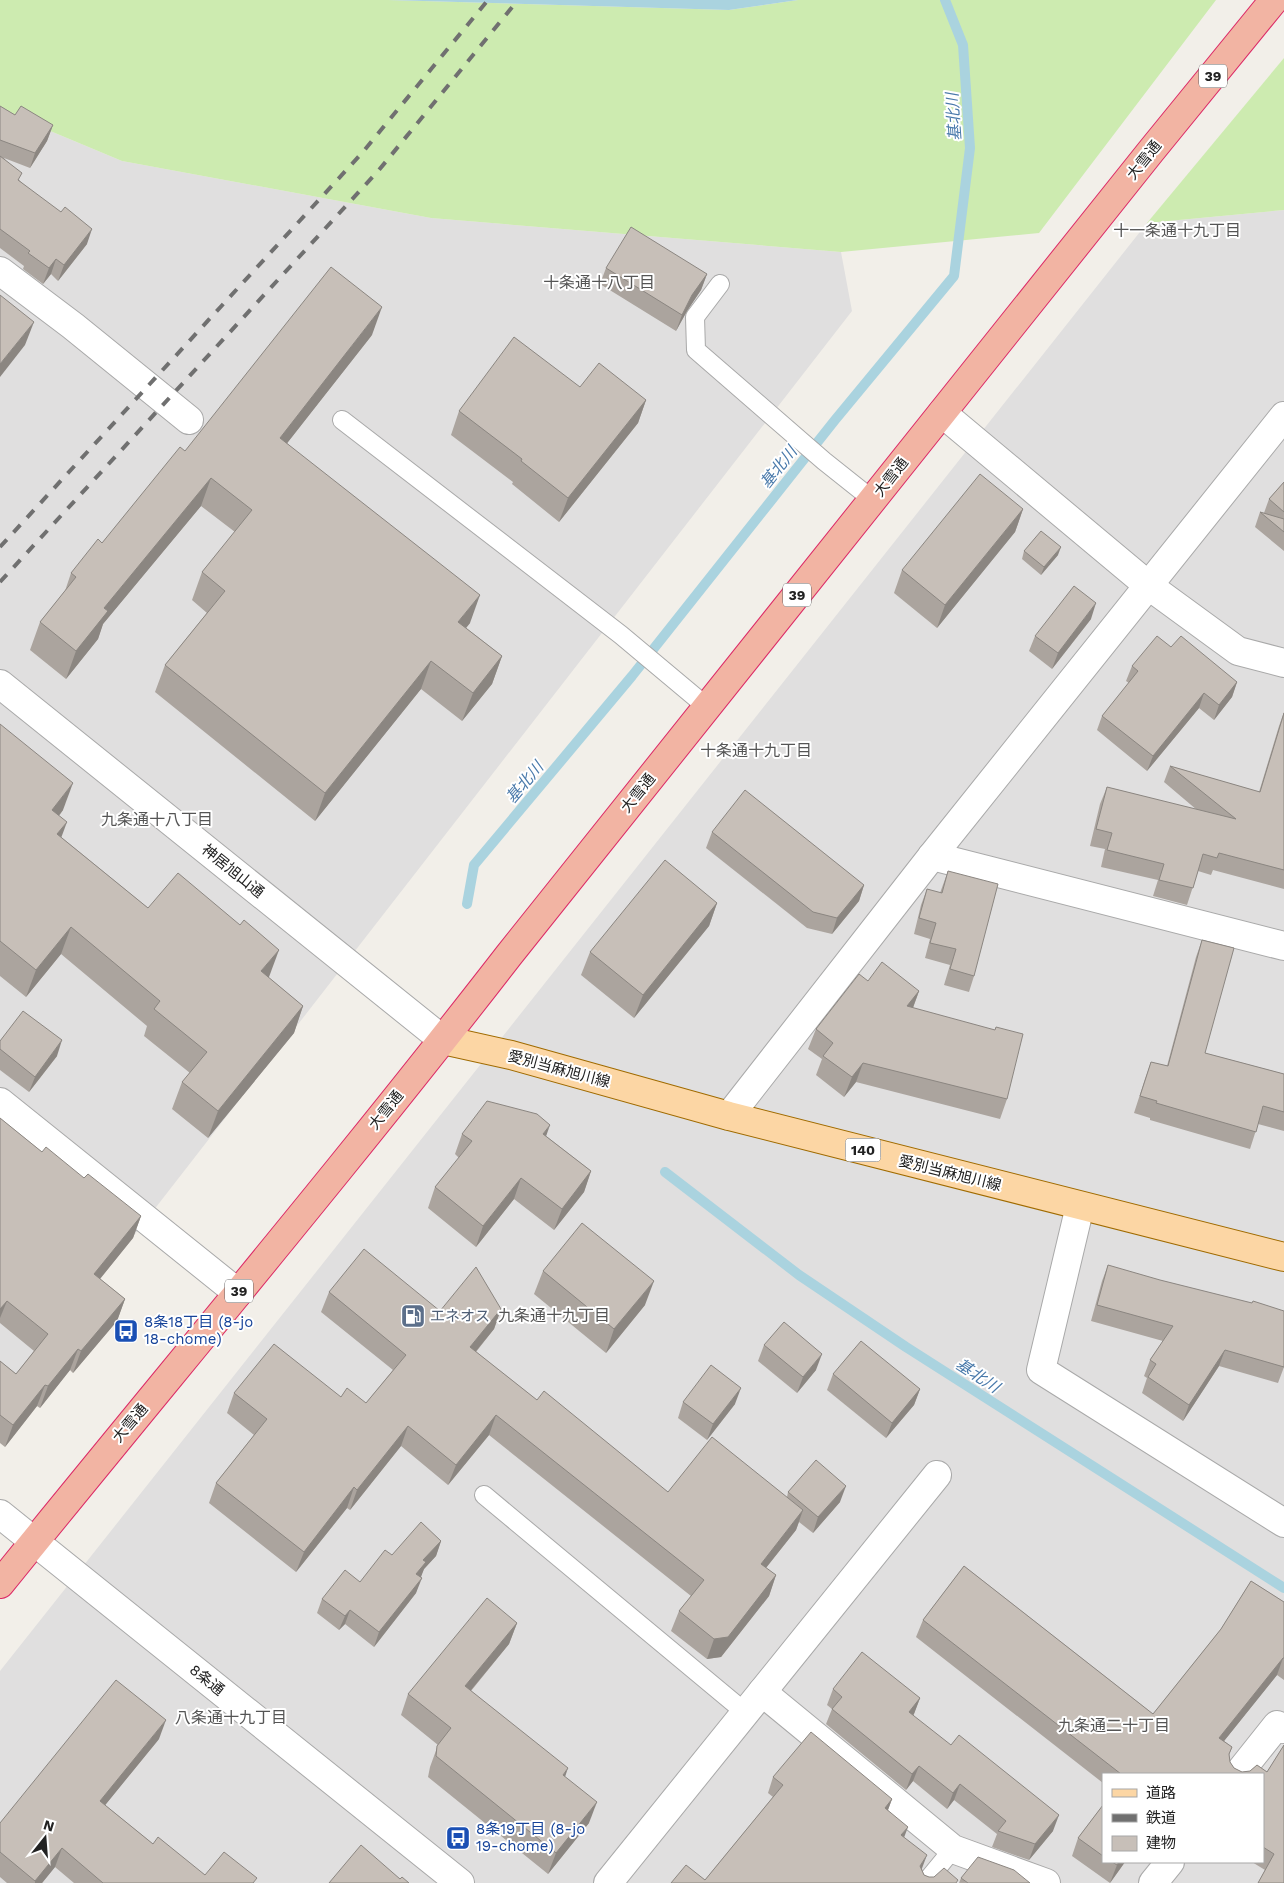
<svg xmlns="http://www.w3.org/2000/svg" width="1284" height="1883" font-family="'Work Sans','Noto Sans JP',sans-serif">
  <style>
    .residential { fill: #e0dfdf; fill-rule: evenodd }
    .grass { fill: #cdebb0 }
    .water { fill: #aad3df }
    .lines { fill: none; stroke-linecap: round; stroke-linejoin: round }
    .stream { stroke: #aad3df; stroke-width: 10 }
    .service-casing { stroke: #a9a9a9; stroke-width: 20 }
    .minor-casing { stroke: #a9a9a9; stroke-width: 30 }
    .tertiary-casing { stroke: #a9a9a9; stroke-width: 30 }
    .primary-casing { stroke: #a06b00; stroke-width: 30 }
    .trunk-casing { stroke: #dc2a67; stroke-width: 30 }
    .service { stroke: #fff; stroke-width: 18 }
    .minor { stroke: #fff; stroke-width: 28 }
    .tertiary { stroke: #fff; stroke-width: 28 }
    .primary { stroke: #fcd6a4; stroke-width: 28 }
    .trunk { stroke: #f2b4a3; stroke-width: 28 }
    .rail { stroke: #707070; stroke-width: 4; stroke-dasharray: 10 10; stroke-linecap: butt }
    .wall { fill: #aba49e }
    .shaded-wall { fill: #8b8681 }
    .building { fill: #c7bfb8; stroke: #8b8681 }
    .labels { text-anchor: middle; stroke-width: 4; stroke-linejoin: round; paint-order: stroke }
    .shield { fill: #fff; stroke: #646464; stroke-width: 1 }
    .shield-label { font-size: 14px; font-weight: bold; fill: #222 }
    .street-label { font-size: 15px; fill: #222; stroke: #fff }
    .service-label { font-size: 15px; fill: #4e5e75; stroke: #fff; text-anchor: start }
    .transit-label { font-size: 15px; fill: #164399; stroke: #fff; text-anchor: start }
    .water-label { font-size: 16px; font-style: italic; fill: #4a7aab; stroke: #fff }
    .neighbourhood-label { font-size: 16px; fill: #555; stroke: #fff }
  </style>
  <rect width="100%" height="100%" fill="#f2efe9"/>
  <!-- residential -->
  <g class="residential">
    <polygon points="0,110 122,161 431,218 841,252 852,311 0,1408"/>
    <path d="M1284 210V1883H0V1671L1147 223ZM1103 1774H1263V1862H1103Z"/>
  </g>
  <!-- grass -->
  <g class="grass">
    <polygon points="0,0 388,0 729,10 798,0 1216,0 1039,233 841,252 431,218 122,161 0,110"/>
    <polygon points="1284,58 1284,210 1147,223"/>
  </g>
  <!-- water -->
  <polygon class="water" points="388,0 798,0 729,10"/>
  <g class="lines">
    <!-- stream -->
    <g class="stream">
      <polyline points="467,904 474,865 632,676 835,420 954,276 970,148 963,45 945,0"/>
      <polyline points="665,1172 799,1275 906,1347 1284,1588"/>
    </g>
    <defs>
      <g id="service">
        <polyline points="720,284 695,317 696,350 824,461 873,500"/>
        <polyline points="342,420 621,635 707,707"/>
        <polyline points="484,1495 746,1713"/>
        <polyline points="925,1883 953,1849"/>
      </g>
      <g id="minor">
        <polyline points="0,271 73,326 189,420"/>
        <polyline points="942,413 1149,586 1238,651 1284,663"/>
        <polyline points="932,856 1284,946"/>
        <polyline points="729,1116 932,856 1284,416"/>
        <polyline points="1080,1206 1041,1370 1284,1523"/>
        <polyline points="762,1692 953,1849 1046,1883"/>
        <polyline points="1238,1774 1277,1725 1284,1729"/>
        <polyline points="1153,1883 1170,1862"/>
      </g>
      <g id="tertiary">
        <polyline points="0,684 443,1040"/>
        <polyline points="0,1102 238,1293"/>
        <polyline points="0,1514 460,1883"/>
        <polyline points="608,1883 937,1475"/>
      </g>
      <polyline id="primary" points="443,1040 511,1055 729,1116 1284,1257"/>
      <path id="trunk" d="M0 1584C170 1374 344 1168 509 955L1151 151 1274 0"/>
    </defs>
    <!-- service casing -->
    <use href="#service" class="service-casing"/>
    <!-- minor casing -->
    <use href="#minor" class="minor-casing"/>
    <!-- tertiary casing -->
    <use href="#tertiary" class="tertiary-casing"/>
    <!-- primary casing -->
    <use href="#primary" class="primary-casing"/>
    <!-- trunk casing -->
    <use href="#trunk" class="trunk-casing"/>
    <!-- service -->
    <use href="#service" class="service"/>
    <!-- minor -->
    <use href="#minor" class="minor"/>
    <!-- tertiary -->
    <use href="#tertiary" class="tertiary"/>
    <!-- primary -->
    <use href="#primary" class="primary"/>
    <!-- trunk -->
    <use href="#trunk" class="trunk"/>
    <!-- rail -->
    <g class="rail">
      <polyline points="0,547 362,153 488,0"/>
      <polyline points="0,582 379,170 518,0"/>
    </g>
  </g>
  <!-- wall -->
  <g class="wall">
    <polygon points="0,106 15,115 53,125 47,141 30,168 4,158 20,181 87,244 58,281 51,274 43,284 23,269 24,266 0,248"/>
    <polygon points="606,268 707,274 701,290 687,311 676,331 600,284"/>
    <polygon points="372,335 287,443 470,623 466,628 502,656 492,684 462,721 421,689 315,821 155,692 165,665 207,613 192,600 202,572 235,532 201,506 103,624 98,639 66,679 30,650 40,622 65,591 71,573 102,543 185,451"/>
    <polygon points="580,387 646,400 638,423 559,522 512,484 513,482 451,435 459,411"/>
    <polygon points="1284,482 1284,551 1255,527 1260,512 1264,513 1269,499"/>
    <polygon points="1023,509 1015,532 937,628 894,593 902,570"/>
    <polygon points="1024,551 1058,555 1041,575 1022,559"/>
    <polygon points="1091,619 1052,669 1029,651 1035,636"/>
    <polygon points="1171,647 1237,682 1232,697 1214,720 1199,708 1147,771 1097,730 1102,716 1129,683 1126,681 1132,666"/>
    <polygon points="1284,712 1284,889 1213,870 1211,875 1198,871 1187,905 1153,896 1158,880 1101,867 1105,849 1090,846 1100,804 1107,787 1197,810 1164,782 1170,766 1259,792 1279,726"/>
    <polygon points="0,724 63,810 59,816 61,837 148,908 269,977 268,977 303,1006 294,1033 208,1138 172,1109 182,1082 190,1073 144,1036 147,1026 61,954 26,997 0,976"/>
    <polygon points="712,832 864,885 859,901 832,934 807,928 706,848"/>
    <polygon points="948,871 974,976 969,992 944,985 950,965 925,958 930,939 914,934 921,905 927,889 940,893"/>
    <polygon points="717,903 709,926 634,1018 581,975 590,952"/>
    <polygon points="1202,940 1205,1053 1284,1074 1284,1131 1258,1124 1250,1149 1150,1120 1150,1118 1134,1113 1145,1079 1151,1062 1167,1066 1196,957"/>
    <polygon points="868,981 919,991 913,1008 1007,1099 1000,1119 856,1082 844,1097 816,1075 822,1059 808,1049 816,1029"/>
    <polygon points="0,1041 57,1056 29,1092 0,1070"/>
    <polygon points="0,1118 42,1152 84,1178 141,1216 133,1238 100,1279 125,1299 117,1321 73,1373 70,1370 40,1408 37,1406 5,1447 0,1443 0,1361 16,1374 34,1351 0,1323"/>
    <polygon points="462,1134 546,1136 591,1171 584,1192 554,1230 514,1199 476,1247 428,1208 435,1187 459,1158 455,1154"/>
    <polygon points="1108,1265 1284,1367 1278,1383 1219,1366 1183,1421 1142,1393 1147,1378 1144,1376 1150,1360 1163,1341 1091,1321 1102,1281"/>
    <polygon points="543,1271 645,1305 606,1353 534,1294"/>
    <polygon points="329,1292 440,1311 501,1309 494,1329 476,1352 537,1400 668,1492 787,1497 788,1492 840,1502 813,1533 799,1522 796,1530 766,1568 776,1575 769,1596 721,1657 707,1659 671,1631 679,1611 691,1596 489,1435 448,1485 401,1446 350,1510 347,1508 296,1572 209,1503 216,1483 254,1435 227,1413 234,1393 366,1403 393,1370 321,1312"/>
    <polygon points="764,1345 816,1370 797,1393 758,1361"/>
    <polygon points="833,1374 920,1389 914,1405 886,1438 827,1390"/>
    <polygon points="683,1402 735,1404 707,1440 678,1418"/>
    <polygon points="441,1541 436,1556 424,1569 420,1577 416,1593 374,1647 345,1624 339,1630 317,1613 322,1599 360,1582 392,1555"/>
    <polygon points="964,1566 1153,1714 1221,1629 1251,1581 1284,1602 1284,1680 1277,1675 1224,1741 1232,1747 1229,1755 1230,1762 1234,1768 1242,1772 1250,1771 1257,1765 1267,1772 1284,1745 1284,1883 1258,1883 1265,1870 1252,1862 1263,1862 1263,1774 1103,1774 1103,1783 916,1637 923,1620"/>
    <polygon points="517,1623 509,1644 471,1691 565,1777 589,1823 548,1874 428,1777 430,1767 438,1745 401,1715 408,1694"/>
    <polygon points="833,1689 920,1698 913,1716 1053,1831 1029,1860 992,1847 997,1834 954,1800 947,1809 913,1781 906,1790 826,1724 832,1709 827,1705"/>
    <polygon points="159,1739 105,1805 153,1844 205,1875 255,1883 74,1883 55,1867 42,1883 7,1883 0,1877 0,1823"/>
    <polygon points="773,1777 892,1799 888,1810 922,1869 924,1875 929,1877 705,1880 773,1797 768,1793"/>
    <polygon points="1103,1805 1103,1862 1125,1862 1110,1883 1072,1856 1078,1838"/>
    <polygon points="961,1878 1030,1883 959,1883"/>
  </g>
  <!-- shaded-wall -->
  <g class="shaded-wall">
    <polygon points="53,125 47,141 30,168 35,153"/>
    <polygon points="92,229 87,244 58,281 64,265"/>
    <polygon points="56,259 51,274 43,284 49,268"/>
    <polygon points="707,274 701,290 687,311 676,331 682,315 692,295"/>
    <polygon points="382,307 372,335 270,465 280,438"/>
    <polygon points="34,322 25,345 0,377 0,364"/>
    <polygon points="646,400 638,423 559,522 568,498"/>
    <polygon points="211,478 201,506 103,624 98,639 66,679 76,651 104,608"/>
    <polygon points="1023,509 1015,532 937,628 945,605"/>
    <polygon points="1061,547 1058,555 1041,575 1044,567"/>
    <polygon points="480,595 470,623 448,650 458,622"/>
    <polygon points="1096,603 1091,619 1052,669 1058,653"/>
    <polygon points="502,656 492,684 462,721 473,693"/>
    <polygon points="431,661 421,689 315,821 325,793"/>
    <polygon points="1237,682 1232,697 1214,720 1219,705"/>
    <polygon points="1204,693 1199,708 1147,771 1153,756"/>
    <polygon points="73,783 63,810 42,837 52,810"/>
    <polygon points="67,822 57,849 57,834"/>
    <polygon points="864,885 859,901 832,934 837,918"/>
    <polygon points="717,903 709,926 634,1018 643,995"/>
    <polygon points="71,927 61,954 26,997 36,970"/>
    <polygon points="279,950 269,977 251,998 261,971"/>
    <polygon points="919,991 912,1010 907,1006"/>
    <polygon points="303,1006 294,1033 208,1138 218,1111"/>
    <polygon points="62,1040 57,1056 29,1092 35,1077"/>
    <polygon points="863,1063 856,1082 844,1097 852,1077"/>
    <polygon points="550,1125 543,1145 543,1134"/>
    <polygon points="591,1171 584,1192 554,1230 562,1209"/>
    <polygon points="521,1178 514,1199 476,1247 483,1226"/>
    <polygon points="141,1216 133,1238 86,1296 94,1274"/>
    <polygon points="654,1281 645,1305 606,1353 614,1329"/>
    <polygon points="125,1299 117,1321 73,1373 81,1351"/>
    <polygon points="7,1301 0,1318 0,1309"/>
    <polygon points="501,1309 494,1329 463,1367 470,1347"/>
    <polygon points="78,1349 70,1370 40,1408 48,1386"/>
    <polygon points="1225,1350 1219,1366 1183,1421 1189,1405"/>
    <polygon points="822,1354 816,1370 797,1393 803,1377"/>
    <polygon points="45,1385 37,1406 5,1447 13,1425"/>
    <polygon points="741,1388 735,1404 707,1440 713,1424"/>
    <polygon points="920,1389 914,1405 886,1438 892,1423"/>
    <polygon points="496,1415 489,1435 448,1485 456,1465"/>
    <polygon points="408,1426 401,1446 350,1510 357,1490"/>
    <polygon points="846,1486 840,1502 813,1533 818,1517"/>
    <polygon points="354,1487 347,1508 296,1572 304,1552"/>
    <polygon points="803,1510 796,1530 753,1584 761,1564"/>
    <polygon points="441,1541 436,1556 424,1569 421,1577 411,1589 416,1574 423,1560"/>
    <polygon points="776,1575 769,1596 721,1657 707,1659 714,1639"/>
    <polygon points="422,1578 416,1593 374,1647 379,1632"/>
    <polygon points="350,1610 345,1624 339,1630 345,1616"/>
    <polygon points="517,1623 509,1644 457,1707 465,1686"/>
    <polygon points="1283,1658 1277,1675 1212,1756 1219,1738"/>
    <polygon points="920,1698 914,1714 903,1728 909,1712"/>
    <polygon points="166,1720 159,1739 93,1820 100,1801"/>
    <polygon points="919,1766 913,1781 906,1790 912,1774"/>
    <polygon points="568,1768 561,1789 563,1775"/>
    <polygon points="960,1784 954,1800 947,1809 953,1793"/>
    <polygon points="892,1799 886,1815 885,1808"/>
    <polygon points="597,1802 589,1823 548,1874 556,1853"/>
    <polygon points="1059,1815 1053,1831 1029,1860 1035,1844"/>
    <polygon points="908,1827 902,1843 901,1835"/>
    <polygon points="62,1848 55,1867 42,1883 35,1883 35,1881"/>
    <polygon points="927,1855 921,1871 920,1866"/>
    <polygon points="1119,1862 1125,1862 1110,1883 1117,1865"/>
  </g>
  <!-- building -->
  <g class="building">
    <polygon points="0,106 15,115 21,106 53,125 35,153 0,140"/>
    <polygon points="0,156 22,173 18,180 61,212 65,207 92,229 64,265 56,259 49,268 28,253 30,251 0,229"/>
    <polygon points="631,227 707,274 692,295 682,315 606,268"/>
    <polygon points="331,267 382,307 280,438 480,595 458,622 502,656 473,693 431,661 325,793 165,665 225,591 202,572 252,510 211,478 104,608 108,611 76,651 40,622 76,577 71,573 98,539 102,543 180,447 185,451"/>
    <polygon points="0,295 34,322 0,364"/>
    <polygon points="514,337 580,387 599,363 646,400 568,498 521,461 522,459 459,411"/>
    <polygon points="980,474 1023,509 945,605 902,570"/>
    <polygon points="1284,482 1284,512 1269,499"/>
    <polygon points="1260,512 1284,519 1284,532"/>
    <polygon points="1041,531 1061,547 1044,567 1024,551"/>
    <polygon points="1074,586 1096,603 1058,653 1035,636"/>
    <polygon points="1157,636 1171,647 1181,636 1237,682 1219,705 1204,693 1153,756 1102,716 1138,671 1132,666"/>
    <polygon points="1284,713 1284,870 1219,853 1217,858 1203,854 1193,888 1159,880 1164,864 1107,850 1112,833 1096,829 1107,787 1236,819 1170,766 1260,792"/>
    <polygon points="0,724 73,783 52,810 67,822 57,834 148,908 178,873 240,925 244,920 279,950 261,971 303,1006 218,1111 182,1082 207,1052 154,1009 160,1001 71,927 36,970 0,941"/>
    <polygon points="745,790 864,885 837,918 813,912 712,832"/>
    <polygon points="665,860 717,903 643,995 590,952"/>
    <polygon points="948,871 998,884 974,976 950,969 956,949 930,943 936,923 919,918 927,889 942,893"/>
    <polygon points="1202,940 1234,948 1205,1053 1284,1074 1284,1112 1263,1106 1256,1132 1156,1103 1157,1101 1140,1096 1151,1062 1168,1066"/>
    <polygon points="882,962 919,991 907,1006 995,1030 996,1027 1023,1034 1007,1099 863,1063 852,1077 823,1056 833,1043 816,1029 859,974 868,981"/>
    <polygon points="23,1011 62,1040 35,1077 0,1049 0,1041"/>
    <polygon points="487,1101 537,1114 550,1125 543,1134 591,1171 562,1209 521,1178 483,1226 435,1187 472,1141 462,1134"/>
    <polygon points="0,1118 42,1152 46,1147 84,1178 88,1174 141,1216 94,1274 125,1299 81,1351 78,1349 48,1386 45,1385 13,1425 0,1415 0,1361 16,1374 48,1334 7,1301 0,1309"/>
    <polygon points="582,1223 654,1281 614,1329 543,1271"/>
    <polygon points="364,1249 440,1311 476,1267 501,1309 470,1347 537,1400 544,1391 668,1492 712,1437 803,1510 761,1564 776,1575 728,1637 714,1639 679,1611 704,1580 496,1415 456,1465 408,1426 357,1490 354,1487 304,1552 216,1483 267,1419 234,1393 274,1344 341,1397 347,1388 366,1403 406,1355 329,1292"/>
    <polygon points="1108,1265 1160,1280 1252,1303 1253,1301 1284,1311 1284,1367 1225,1350 1189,1405 1148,1377 1156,1364 1150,1360 1173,1326 1097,1305"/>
    <polygon points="784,1322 822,1354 803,1377 764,1345"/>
    <polygon points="861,1341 920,1389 892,1423 833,1374"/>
    <polygon points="711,1365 741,1388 713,1424 683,1402"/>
    <polygon points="816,1460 846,1486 818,1517 788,1492"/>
    <polygon points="421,1522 441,1541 423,1560 426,1562 416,1574 422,1578 379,1632 350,1610 345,1616 322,1599 345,1570 360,1582 385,1550 392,1555"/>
    <polygon points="964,1566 1153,1714 1221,1629 1251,1581 1284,1602 1284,1658 1283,1658 1219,1738 1232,1747 1229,1754 1230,1762 1234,1768 1242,1772 1250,1771 1257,1765 1267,1772 1284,1745 1284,1883 1258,1883 1274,1854 1263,1847 1263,1774 1121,1774 923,1620"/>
    <polygon points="487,1598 517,1623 465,1686 568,1768 563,1775 597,1802 556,1853 436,1756 437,1746 451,1728 408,1694"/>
    <polygon points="862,1652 920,1698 909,1712 951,1745 959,1735 1059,1815 1035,1844 998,1831 1006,1821 960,1784 953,1793 919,1766 912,1774 832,1709 842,1697 833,1689"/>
    <polygon points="116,1680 166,1720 100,1801 153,1844 158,1837 205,1875 224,1852 257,1878 253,1883 103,1883 62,1848 35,1881 0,1852 0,1823"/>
    <polygon points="811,1732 892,1799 885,1808 908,1827 901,1835 927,1855 920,1866 924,1875 929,1877 934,1877 944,1868 958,1880 956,1883 671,1883 686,1865 705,1880 783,1785 773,1777"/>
    <polygon points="1103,1805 1103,1856 1078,1838"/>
    <polygon points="361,1845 400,1879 402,1877 409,1883 329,1883"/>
    <polygon points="978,1857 1014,1870 1030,1883 968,1883 961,1878"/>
    <polygon points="1112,1862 1119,1862 1117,1865"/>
  </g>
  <!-- icons -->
  <defs>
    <symbol id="fuel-square" viewBox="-11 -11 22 22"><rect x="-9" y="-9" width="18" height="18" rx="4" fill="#5c6f8a" stroke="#fff"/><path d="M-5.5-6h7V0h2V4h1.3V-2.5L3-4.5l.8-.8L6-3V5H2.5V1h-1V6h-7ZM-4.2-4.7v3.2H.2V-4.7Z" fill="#fff"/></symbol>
    <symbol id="bus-square" viewBox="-11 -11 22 22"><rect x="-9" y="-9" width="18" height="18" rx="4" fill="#1a4fb4" stroke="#fff"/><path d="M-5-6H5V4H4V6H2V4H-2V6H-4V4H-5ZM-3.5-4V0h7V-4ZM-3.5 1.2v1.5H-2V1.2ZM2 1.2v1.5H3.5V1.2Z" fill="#fff"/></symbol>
  </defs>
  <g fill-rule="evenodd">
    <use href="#fuel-square" x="399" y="1302" width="28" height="28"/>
    <use href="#bus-square" x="112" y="1317" width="28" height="28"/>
    <use href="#bus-square" x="444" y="1824" width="28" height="28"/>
  </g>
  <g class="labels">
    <!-- shield labels -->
    <g class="shield">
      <rect x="1199" y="64.5" width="28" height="23" rx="4"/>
      <rect x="783" y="583.5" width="28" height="23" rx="4"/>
      <rect x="845.5" y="1138.5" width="35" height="23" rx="4"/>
      <rect x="225" y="1279.5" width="28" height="23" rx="4"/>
    </g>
    <g class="shield-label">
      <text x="1213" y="81">39</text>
      <text x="797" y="600">39</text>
      <text x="863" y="1155">140</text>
      <text x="239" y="1296">39</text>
    </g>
    <!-- street labels -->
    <g class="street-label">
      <text transform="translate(1144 160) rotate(-51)" y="5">大雪通</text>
      <text transform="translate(891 477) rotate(-52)" y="5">大雪通</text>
      <text transform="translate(638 793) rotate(-51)" y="5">大雪通</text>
      <text transform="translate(233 871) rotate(39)" y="5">神居旭山通</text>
      <text transform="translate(559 1069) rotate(15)" y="5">愛別当麻旭川線</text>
      <text transform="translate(386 1110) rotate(-51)" y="5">大雪通</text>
      <text transform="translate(950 1173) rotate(14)" y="5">愛別当麻旭川線</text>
      <text transform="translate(130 1423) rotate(-50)" y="5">大雪通</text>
      <text transform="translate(207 1680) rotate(39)" y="5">8条通</text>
    </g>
    <!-- service labels -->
    <g class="service-label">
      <text x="430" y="1321">エネオス</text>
    </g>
    <!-- transit labels -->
    <g class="transit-label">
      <text x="144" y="1327">8条18丁目 (8-jo<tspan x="144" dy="17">18-chome)</tspan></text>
      <text x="476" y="1834">8条19丁目 (8-jo<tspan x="476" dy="17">19-chome)</tspan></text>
    </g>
    <!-- water labels -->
    <g class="water-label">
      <text transform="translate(953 117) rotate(-94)" y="6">基北川</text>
      <text transform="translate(778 467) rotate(-52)" y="6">基北川</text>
      <text transform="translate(524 782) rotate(-50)" y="6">基北川</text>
      <text transform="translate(978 1375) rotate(33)" y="6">基北川</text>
    </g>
    <!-- neighbourhood labels -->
    <g class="neighbourhood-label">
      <text x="1177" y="236">十一条通十九丁目</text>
      <text x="599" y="288">十条通十八丁目</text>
      <text x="756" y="756">十条通十九丁目</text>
      <text x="157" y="825">九条通十八丁目</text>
      <text x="554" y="1321">九条通十九丁目</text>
      <text x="231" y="1723">八条通十九丁目</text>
      <text x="1114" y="1731">九条通二十丁目</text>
    </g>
  </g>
  <!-- legend -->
  <rect x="1102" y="1773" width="162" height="90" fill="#ffffff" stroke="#a7a7a7"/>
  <rect x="1112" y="1789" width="25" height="8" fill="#fcd6a4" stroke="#a7a7a7"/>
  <text x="1146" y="1798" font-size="15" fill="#222222">道路</text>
  <rect x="1112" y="1814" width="25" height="8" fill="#707070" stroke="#a7a7a7"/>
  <text x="1146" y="1823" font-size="15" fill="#222222">鉄道</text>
  <rect x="1112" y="1836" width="25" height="15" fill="#c7bfb8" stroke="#a7a7a7"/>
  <text x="1146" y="1848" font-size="15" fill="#222222">建物</text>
  <!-- north arrow -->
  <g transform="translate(45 1838) rotate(17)" stroke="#ffffff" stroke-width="4" paint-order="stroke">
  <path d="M0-4L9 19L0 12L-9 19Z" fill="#222222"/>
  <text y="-8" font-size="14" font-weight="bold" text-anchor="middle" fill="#222222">N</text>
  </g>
</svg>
